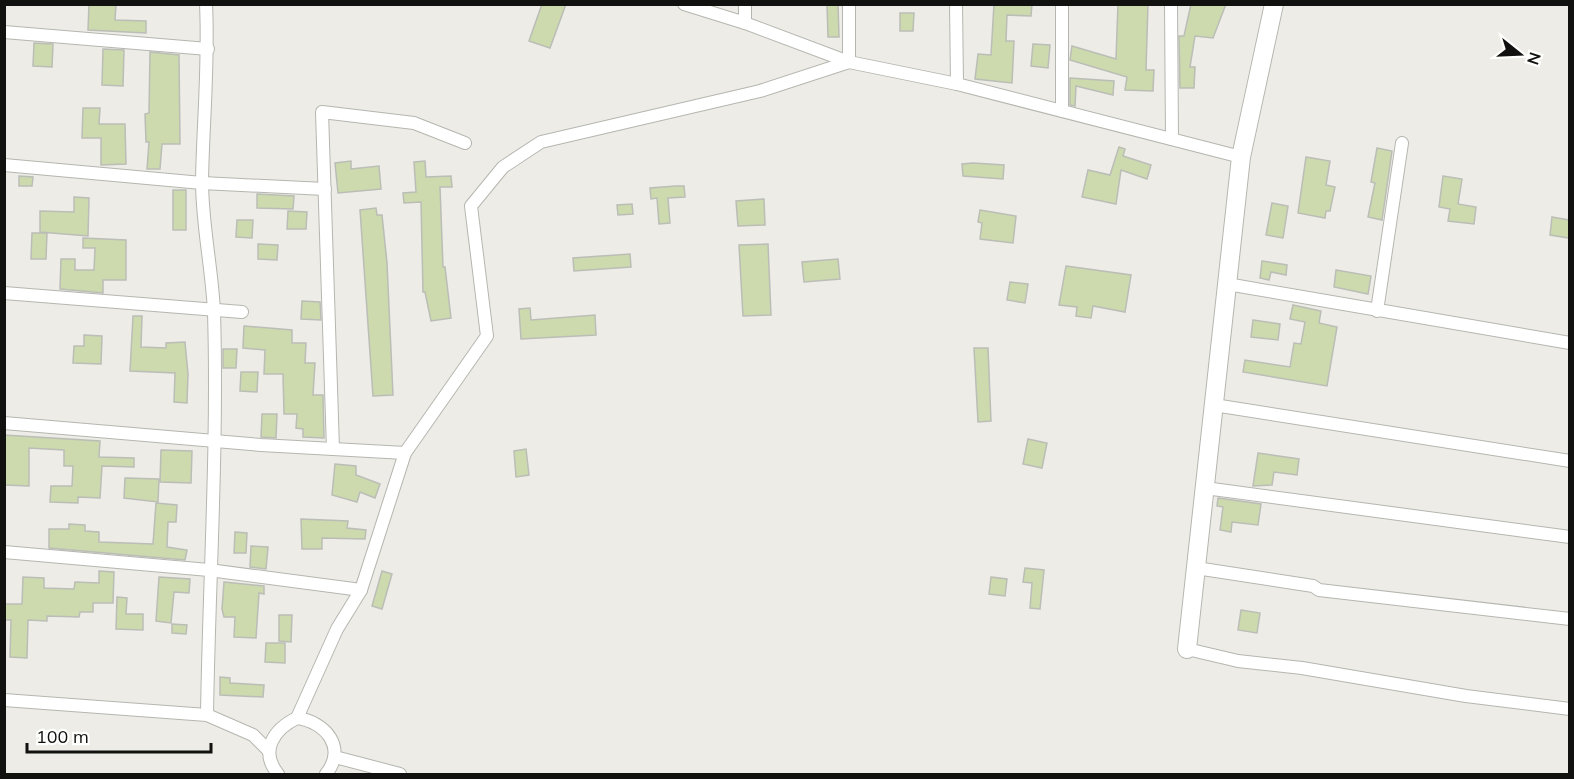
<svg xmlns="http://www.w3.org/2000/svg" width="1574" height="779" font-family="Mulish,sans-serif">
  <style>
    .building { fill: #ccdaad; stroke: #bbbdb7; stroke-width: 1.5 }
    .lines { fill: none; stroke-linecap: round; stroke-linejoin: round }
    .street-casing { stroke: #b6b6b0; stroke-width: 14 }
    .secondary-casing { stroke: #b6b6b0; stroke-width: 20 }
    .street { stroke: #fff; stroke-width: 12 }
    .secondary { stroke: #fff; stroke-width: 18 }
  </style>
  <rect width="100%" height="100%" fill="#edece6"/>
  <!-- building -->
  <g class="building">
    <polygon points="89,4 116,4 115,20 146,21 146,33 88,30"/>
    <polygon points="542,4 566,4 550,48 529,41"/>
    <polygon points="827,4 838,4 839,37 828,37"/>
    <polygon points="994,4 1032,4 1031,16 1007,15 1006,41 1014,41 1012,83 975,79 978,54 991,55"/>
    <polygon points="1118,4 1148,4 1146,70 1154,70 1153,91 1125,90 1127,77 1070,60 1072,46 1116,59"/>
    <polygon points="1191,4 1226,4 1213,38 1195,36 1190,67 1195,67 1194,88 1180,88 1179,36 1184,36"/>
    <polygon points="900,13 914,13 913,31 900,31"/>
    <polygon points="34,43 53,44 52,67 33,66"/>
    <polygon points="1033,44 1050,45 1048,68 1031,66"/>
    <polygon points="103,49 124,50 123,86 102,85"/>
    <polygon points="150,52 179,55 180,144 162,144 160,169 147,169 149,142 146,142 145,114 149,113"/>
    <polygon points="1070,78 1114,81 1113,95 1076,86 1075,106 1070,105"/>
    <polygon points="83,108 100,108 99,124 125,124 126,164 101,165 101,138 82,138"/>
    <polygon points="1119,147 1125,149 1123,156 1151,165 1147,179 1121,170 1116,204 1082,197 1088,170 1110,175"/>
    <polygon points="1377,148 1392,151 1382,220 1368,217 1375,183 1371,182"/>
    <polygon points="1306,157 1330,161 1326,185 1335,187 1330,211 1326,211 1325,218 1298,213"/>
    <polygon points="351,161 351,169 379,166 381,189 338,193 335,163"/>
    <polygon points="425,161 426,177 451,176 452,187 440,187 443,267 445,267 451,318 431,321 425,292 423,292 421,202 404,203 403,193 416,192 414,162"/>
    <polygon points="973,163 1004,165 1003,179 963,176 962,164"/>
    <polygon points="19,176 33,177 32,186 19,186"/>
    <polygon points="1443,176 1462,179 1458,204 1476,207 1474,224 1448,221 1450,209 1439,207"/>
    <polygon points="676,186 684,186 685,197 668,198 670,223 659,224 657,198 651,199 650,188"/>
    <rect x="173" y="190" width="13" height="40"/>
    <polygon points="257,194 294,196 293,209 257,208"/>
    <polygon points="74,197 89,198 88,236 40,232 40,211 74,212"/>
    <polygon points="764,199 765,225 738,226 736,201"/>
    <polygon points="1272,203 1288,206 1283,238 1266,235"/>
    <polygon points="632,204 633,214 618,215 617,205"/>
    <polygon points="376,208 377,215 382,215 387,263 393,395 373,396 360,210"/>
    <polygon points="980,210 1016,216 1013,243 980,239 982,223 978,222"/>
    <polygon points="288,211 307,212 306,229 287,229"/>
    <polygon points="1552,217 1569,220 1569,238 1550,235"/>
    <polygon points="237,220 253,220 252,238 236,237"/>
    <polygon points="32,233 47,233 46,259 31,259"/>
    <polygon points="83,238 126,240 126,280 103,280 103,293 60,289 61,259 75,259 75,270 94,270 95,248 83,248"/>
    <polygon points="258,244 278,245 277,260 258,259"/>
    <polygon points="768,244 771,315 743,316 739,245"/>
    <polygon points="630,254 631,267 574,271 573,258"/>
    <polygon points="838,259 840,279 804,282 802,262"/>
    <polygon points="1262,261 1287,265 1286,275 1271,272 1269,280 1260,278"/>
    <polygon points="1066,266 1131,275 1125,312 1093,306 1091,318 1076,316 1077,307 1059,305"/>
    <polygon points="1336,270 1371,276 1368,294 1334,287"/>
    <polygon points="1010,282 1028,284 1025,303 1007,300"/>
    <polygon points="302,301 320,302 321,320 301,319"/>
    <polygon points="1293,305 1321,311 1319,323 1337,327 1327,386 1243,372 1245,360 1290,367 1294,343 1301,344 1305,322 1290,319"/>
    <polygon points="530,308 531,320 595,315 596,335 521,339 519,309"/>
    <polygon points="133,316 142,316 141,347 166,348 166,343 185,342 188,374 187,403 174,402 175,373 130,371"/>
    <polygon points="1253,320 1280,324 1278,340 1251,337"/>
    <polygon points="244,326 292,330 292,343 306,343 305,363 315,363 313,395 323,395 324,438 303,437 303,429 296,428 297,414 284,414 283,374 264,374 265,350 243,348"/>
    <polygon points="84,335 102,336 101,364 73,363 74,346 84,346"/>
    <polygon points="974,348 988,348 991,421 978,422"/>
    <polygon points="223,349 237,349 236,368 223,368"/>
    <polygon points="241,372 258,372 257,392 240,391"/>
    <polygon points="262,414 277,414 276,438 261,437"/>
    <polygon points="4,435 100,441 99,457 134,458 134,467 102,466 100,498 78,497 78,503 50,502 51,486 72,486 73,466 64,466 64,450 29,448 29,486 4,485"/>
    <polygon points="1028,439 1047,443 1042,468 1023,464"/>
    <polygon points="526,449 529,475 516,477 514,451"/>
    <polygon points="161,450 192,451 191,483 160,482"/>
    <polygon points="1258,453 1299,459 1297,475 1274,472 1272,485 1253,486"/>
    <polygon points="335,464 356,466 356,475 380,484 375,498 360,492 357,502 332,495"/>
    <polygon points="125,478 159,479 158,502 124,498"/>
    <polygon points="1218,498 1261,504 1258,525 1232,522 1231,532 1220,530 1223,507 1217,506"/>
    <polygon points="156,503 177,505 176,522 168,522 167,547 187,550 185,560 49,548 49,529 69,529 69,524 85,525 85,531 99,532 99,542 153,544"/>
    <polygon points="301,519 348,521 347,528 366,530 365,539 322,538 322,549 302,549"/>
    <polygon points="235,532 247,533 246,553 234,553"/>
    <polygon points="251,546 268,547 266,569 250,567"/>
    <polygon points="1025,568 1044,570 1040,609 1030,608 1032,583 1023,582"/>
    <polygon points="99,571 114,572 113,603 93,603 93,612 80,612 79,617 47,616 47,621 28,620 27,658 10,657 11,620 4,620 4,604 22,604 23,577 44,578 44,588 74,589 75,582 99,583"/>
    <polygon points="382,571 392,574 382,609 372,606"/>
    <polygon points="159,577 190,579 189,593 174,592 171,623 156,621"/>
    <polygon points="991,577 1007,579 1005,596 989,594"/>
    <polygon points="224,582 264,586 264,594 259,593 256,638 234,637 235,617 224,617 222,609"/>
    <polygon points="117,597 127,598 126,614 143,614 143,630 116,629"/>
    <polygon points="1241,610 1260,613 1257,633 1238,630"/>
    <polygon points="279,615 292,615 291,642 279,641"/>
    <polygon points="172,624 187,625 186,634 172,633"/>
    <polygon points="266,643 285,643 285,663 265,662"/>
    <polygon points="220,677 230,678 230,683 264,685 263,697 220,695"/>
  </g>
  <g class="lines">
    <defs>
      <g id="street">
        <path d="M206 4C209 64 203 122 202 181 202 225 212 268 214 312 218 447 209 581 207 715"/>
        <polyline points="684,4 745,23 849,62 957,84 1241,157"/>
        <polyline points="745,4 745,23"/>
        <polyline points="956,4 957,84"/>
        <polyline points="1062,4 1062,111"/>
        <polyline points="1171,4 1172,139"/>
        <polyline points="4,32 208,49"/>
        <polyline points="4,165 202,183 325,189"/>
        <polyline points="1227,284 1570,343"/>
        <polyline points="4,293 242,312"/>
        <polyline points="1377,311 1402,143"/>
        <polyline points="1214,405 1570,461"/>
        <polyline points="4,423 261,445 405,453"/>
        <polyline points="333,449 322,112 414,123 465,143"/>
        <polyline points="1205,488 1570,537"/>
        <polyline points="4,552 209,570 361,590"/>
        <polyline points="1196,568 1313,586 1319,590 1570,619"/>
        <polyline points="1187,649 1238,661 1302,668 1466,696 1570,709"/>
        <polyline points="4,700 207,715 253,735 269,751"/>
        <polyline points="297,718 337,629 361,590 405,453 487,336 471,206 503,167 541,142 760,91 849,62 849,4"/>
        <polyline points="335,757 400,774"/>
        <path d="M278 774C259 751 274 729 297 718 326 722 347 748 326 774"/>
      </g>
      <polyline id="secondary" points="1187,649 1241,157 1274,4"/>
    </defs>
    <!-- street casing -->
    <use href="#street" class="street-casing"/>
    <!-- secondary casing -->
    <use href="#secondary" class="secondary-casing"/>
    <!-- street -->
    <use href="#street" class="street"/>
    <!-- secondary -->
    <use href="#secondary" class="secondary"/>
  </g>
  <!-- border -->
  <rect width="1574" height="779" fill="none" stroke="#11110f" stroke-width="12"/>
  <!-- north arrow -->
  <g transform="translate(1520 54) rotate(108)" stroke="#fffffe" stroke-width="4.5" paint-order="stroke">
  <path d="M0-4.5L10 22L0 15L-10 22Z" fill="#11110f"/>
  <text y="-9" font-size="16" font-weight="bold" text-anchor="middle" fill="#11110f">N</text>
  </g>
  <!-- scale -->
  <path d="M27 743v9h184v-9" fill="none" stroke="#11110f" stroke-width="3"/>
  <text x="36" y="743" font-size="18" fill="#11110f" stroke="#fffffe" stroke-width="4.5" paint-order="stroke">100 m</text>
</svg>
